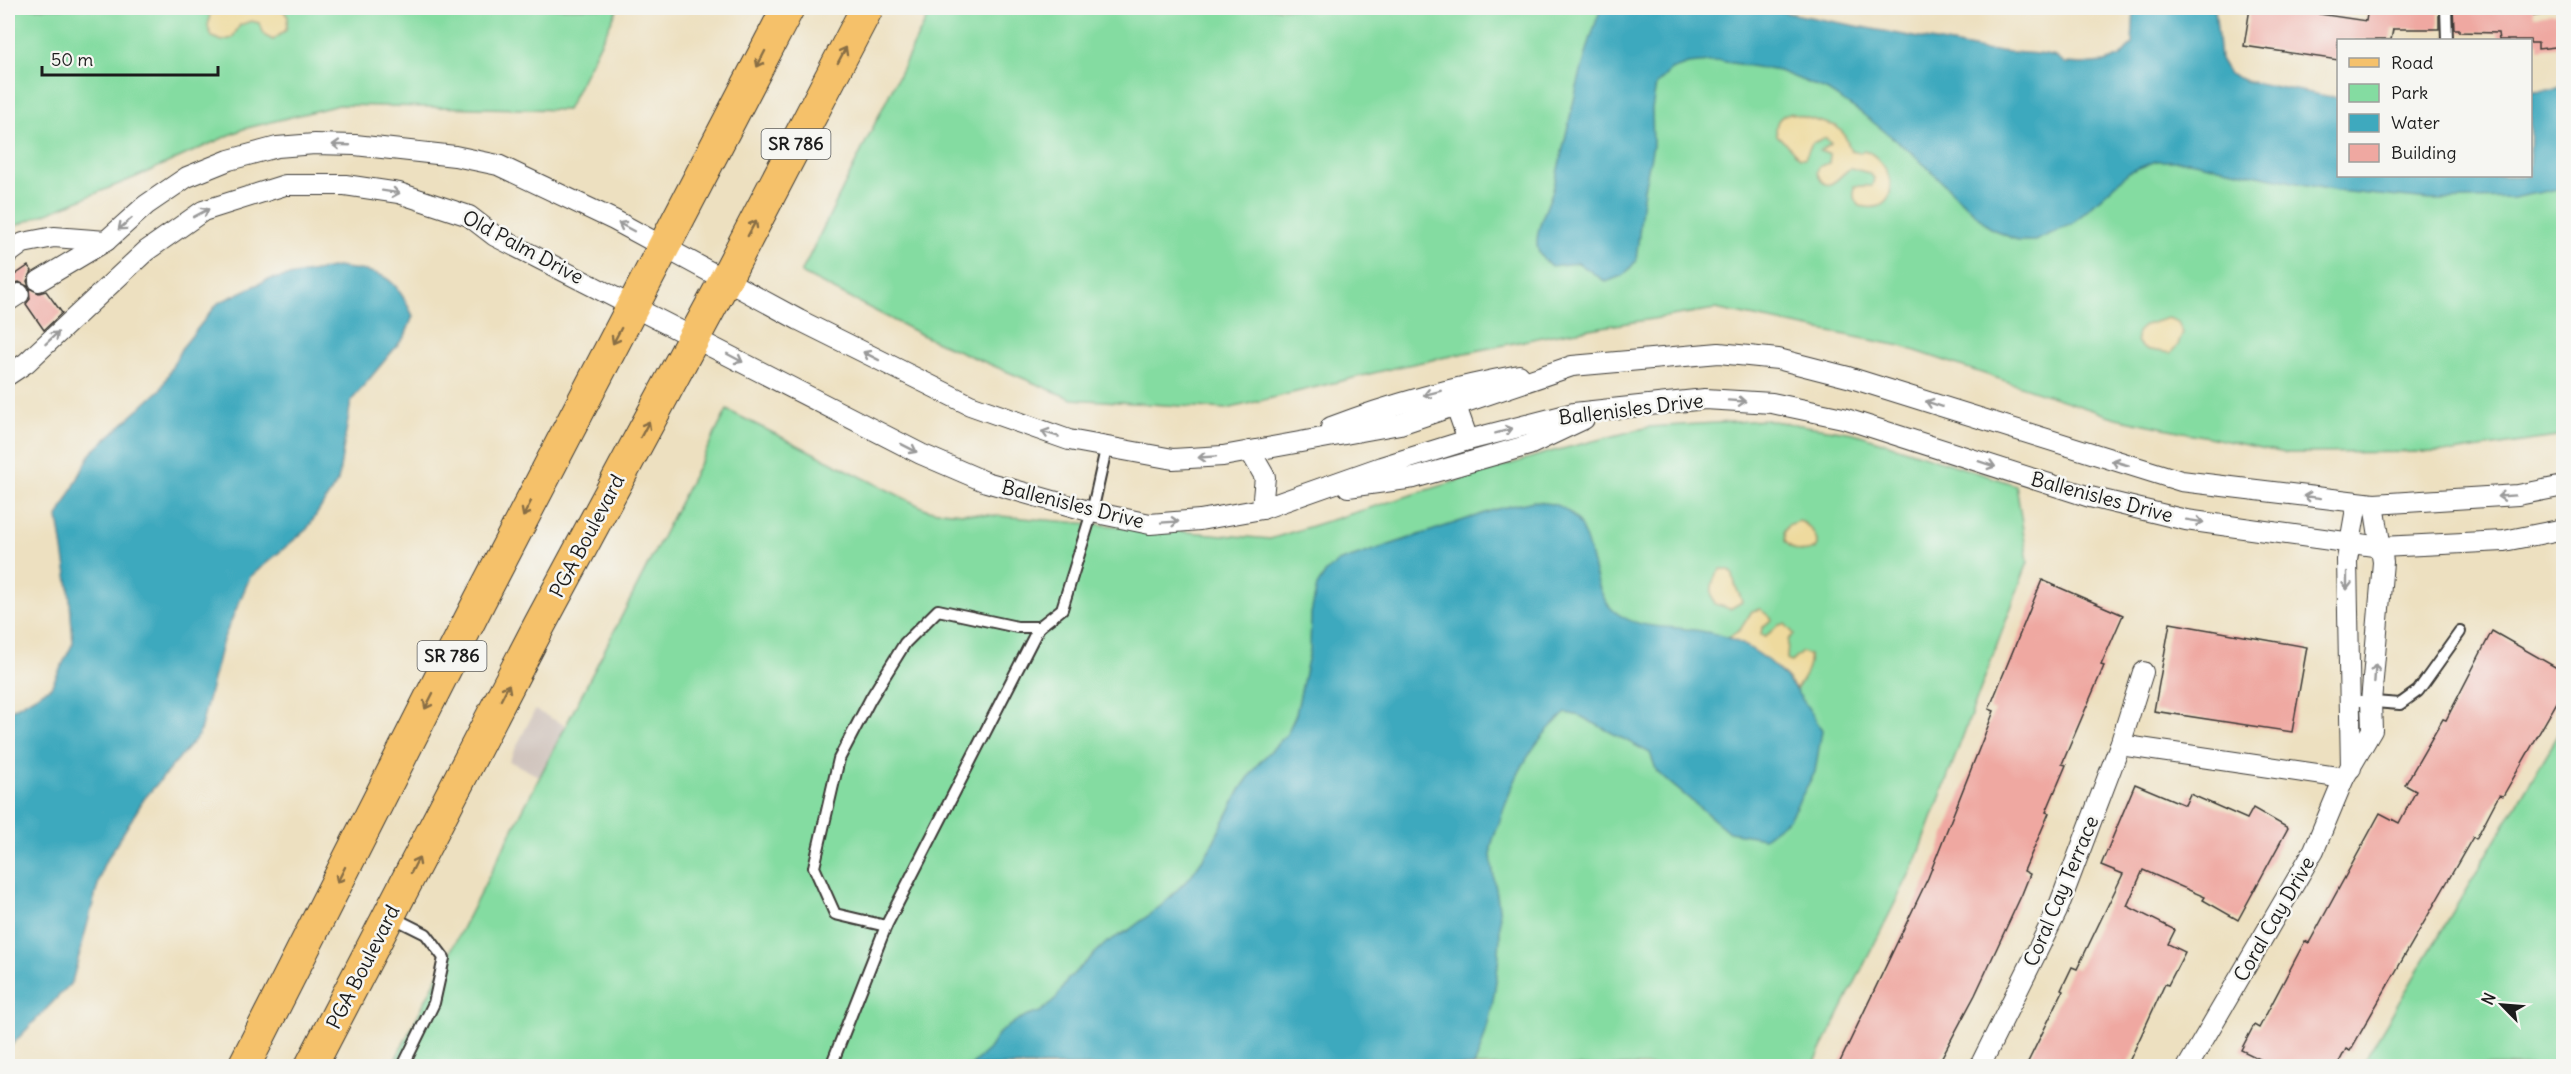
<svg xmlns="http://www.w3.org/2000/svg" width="2571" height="1074" font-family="Delius,sans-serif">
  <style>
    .industrial { fill: #cec1ba }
    .green { fill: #84dca1; stroke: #507c5e; stroke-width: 1.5 }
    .sand { fill: #eeda9e; stroke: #857b5d; stroke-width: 1.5 }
    .water { fill: #3ea9be; stroke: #2d626d; stroke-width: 1.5 }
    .building { fill: #efa8a1 }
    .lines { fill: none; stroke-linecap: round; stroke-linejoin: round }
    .lane-casing { stroke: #3b3935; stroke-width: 14 }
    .street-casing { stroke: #3b3935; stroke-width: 22 }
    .primary-casing { stroke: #3b3935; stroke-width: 34 }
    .lane { stroke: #fff; stroke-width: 10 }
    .street { stroke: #fff; stroke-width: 20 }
    .primary { stroke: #f5c16b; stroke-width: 32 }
    .oneway { stroke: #886e44 }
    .oneway2 { stroke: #999 }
    .labels { text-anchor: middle; stroke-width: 5; stroke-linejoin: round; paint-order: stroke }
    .shield { fill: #f6f6f2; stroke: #5d5d5c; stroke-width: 1.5 }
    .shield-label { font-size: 18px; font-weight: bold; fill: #1c1c1c }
    .street-label { font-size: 20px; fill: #1c1c1c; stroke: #f6f6f2 }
  </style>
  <rect width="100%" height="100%" fill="#f6f6f2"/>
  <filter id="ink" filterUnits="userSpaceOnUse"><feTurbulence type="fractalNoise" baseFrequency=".0167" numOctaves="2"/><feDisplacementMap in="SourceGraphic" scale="12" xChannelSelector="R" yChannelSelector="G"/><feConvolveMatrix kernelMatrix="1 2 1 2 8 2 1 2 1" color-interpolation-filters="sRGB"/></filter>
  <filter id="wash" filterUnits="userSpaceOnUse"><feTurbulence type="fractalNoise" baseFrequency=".008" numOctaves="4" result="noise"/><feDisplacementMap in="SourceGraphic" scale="24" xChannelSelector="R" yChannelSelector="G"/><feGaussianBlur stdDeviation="1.35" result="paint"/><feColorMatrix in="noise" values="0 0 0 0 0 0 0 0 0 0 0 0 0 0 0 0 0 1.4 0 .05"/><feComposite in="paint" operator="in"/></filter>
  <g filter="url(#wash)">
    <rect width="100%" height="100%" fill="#ede0c0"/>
    <!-- industrial -->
    <polygon class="industrial" points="535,710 582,734 556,785 509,761"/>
    <!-- green -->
    <g class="green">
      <polygon points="8,8 618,8 567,110 339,105 243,129 136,177 8,229"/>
      <polygon points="932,8 1611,8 2338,176 2530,176 2563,122 2563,436 2453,452 2285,453 2116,418 1901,346 1715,309 1552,335 1398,367 1227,409 1072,399 928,338 801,273"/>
      <polygon points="727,410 928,510 1270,539 1546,453 1649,427 1766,420 1854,433 2016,485 2028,562 1917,859 1813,1066 392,1066"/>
      <polygon points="2563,727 2563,1066 2361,1066"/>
    </g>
    <!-- sand -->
    <g class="sand">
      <path d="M245 8H282L288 17 286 30 273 40 265 36 259 23 251 21 240 25 232 38 222 41 212 37 208 27 210 13C221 5 233 12 245 8Z"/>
      <path d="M1790 113 1836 126 1844 134 1851 151 1860 153 1864 150C1895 161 1905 217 1860 206L1854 198V186H1872L1874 178 1869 173 1851 168C1840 173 1827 200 1817 172L1819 167 1829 163 1830 155 1820 151 1831 144 1826 138 1812 143 1805 158H1800L1777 135C1774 123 1779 116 1790 113Z"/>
      <polygon points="2168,318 2178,322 2183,333 2178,345 2170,353 2144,349 2137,342 2137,332 2145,325"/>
      <path d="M1799 521C1809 524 1820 537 1816 548 1804 555 1793 551 1785 541L1784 532 1788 525Z"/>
      <path d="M1721 569C1735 568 1732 576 1736 587 1738 593 1741 596 1742 602L1730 609 1715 604C1709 592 1711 579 1721 569Z"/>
      <path d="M1760 609 1772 619 1762 628 1761 635 1765 637 1778 625 1785 624 1794 634 1788 640 1787 659 1791 662 1802 652 1809 655C1811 669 1803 678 1796 690 1779 665 1755 652 1728 638L1740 630 1752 611Z"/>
    </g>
    <!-- water -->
    <g class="water">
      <path d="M1601 8H1762L1983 50 2039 54 2057 57 2065 63 2082 64 2105 62 2121 56 2132 44 2134 8H2215L2220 59 2229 74 2246 81 2338 98V176H2530L2531 91 2552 90 2563 86V188L2513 198 2430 200 2337 191 2189 161H2156L2129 172 2072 224 2035 241H2018L1990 228 1912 153 1860 112 1828 91 1779 71 1720 61 1688 64 1671 70 1656 85 1652 109 1653 146 1644 189 1636 261 1624 275 1606 282 1578 263 1551 266C1543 259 1537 254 1537 243 1537 223 1549 205 1554 186 1569 126 1579 66 1601 8Z"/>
      <path d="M337 267C382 273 392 271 413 316L405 336 351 401 338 481 307 529 250 577 223 640 199 735 144 799 103 866 72 982 8 1049V712L51 687 73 643 69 588 58 517 91 453 161 389 181 349 218 303 267 280Z"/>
      <path d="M1534 501C1541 503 1550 503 1556 505 1599 520 1586 586 1613 610 1634 628 1660 626 1686 629 1756 635 1789 674 1822 730L1815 772 1789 819 1764 838 1729 832 1657 772 1650 753 1580 716 1566 713C1532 740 1511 783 1499 824 1496 832 1491 842 1491 850 1491 873 1499 896 1500 919 1501 964 1492 1025 1474 1066H970L989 1049 999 1033 1019 1019 1040 1012 1055 1000 1068 979 1107 942 1129 930 1162 905 1190 877 1209 850 1240 790 1258 764 1287 734 1296 714 1310 650 1311 613 1317 586 1326 572 1338 562 1497 509Z"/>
    </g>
    <g id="blocks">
      <!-- building -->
      <g class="building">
        <polygon points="2250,8 2306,8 2320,10 2319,14 2366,21 2368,8 2439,8 2439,29 2393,29 2391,40 2338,40 2338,60 2244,46"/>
        <polygon points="2453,8 2533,8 2534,16 2564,13 2564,46 2538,49 2538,43 2530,43 2530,40 2499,40 2498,33 2459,32 2459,29 2454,29"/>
        <polygon points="28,266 32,271 27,281 29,287 19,282 12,284 9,279"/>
        <polygon points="29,288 39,293 46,291 62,313 44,330 26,304 30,299"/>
        <polygon points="2042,580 2123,615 2101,665 2104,666 2062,764 2066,765 2046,812 2049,813 2024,871 2030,874 2022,894 1975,995 1937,1066 1838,1066 1928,878 1994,711 1989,709"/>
        <polygon points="2170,623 2307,647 2292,732 2154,711"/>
        <polygon points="2492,631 2564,672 2564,690 2503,796 2499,795 2476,839 2473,837 2350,1051 2346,1049 2337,1066 2274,1066 2241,1050 2254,1025 2259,1028 2305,941 2309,943 2380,813 2399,823 2416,791 2405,785 2443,719 2446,720"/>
        <polygon points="2135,784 2185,805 2190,794 2247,819 2253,808 2288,828 2238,920 2203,900 2205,897 2143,870 2127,906 2175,930 2168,944 2185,952 2168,985 2165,984 2127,1066 2026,1066 2063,991 2061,990 2072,967 2077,969 2123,874 2101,865"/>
      </g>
    </g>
  </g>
  <g filter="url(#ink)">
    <use href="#blocks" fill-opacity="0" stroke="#3b3935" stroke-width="1.5"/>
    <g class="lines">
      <defs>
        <g id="lane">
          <polyline points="2446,8 2447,40"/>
          <polyline points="2348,700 2400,704 2418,691 2460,632"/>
          <polyline points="392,917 426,934 444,958 434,1003 403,1066"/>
          <polyline points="886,926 1039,627"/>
          <polyline points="831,1066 886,926 835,914 814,867 839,759 871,698 905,643 938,610 1017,627 1039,627 1062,609 1092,512 1106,449"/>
        </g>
        <g id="street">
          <polyline points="8,254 23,243 54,237 106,241 146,205 187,177 229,160 277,147 315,144 355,145 455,156 498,165 614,220 799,320 970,405 1069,440 1173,459 1223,456 1400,424 1572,366 1719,353 1778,359 1848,377 2181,481 2374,504 2518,495 2564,486"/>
          <polyline points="39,281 106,241"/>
          <polyline points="8,301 19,294"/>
          <polyline points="8,375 26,363 146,251 203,211 285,185 345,185 399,193 469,216 495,236 921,454 986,482 1092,512 1150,524 1200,520 1262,509 1381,467 1468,440 1574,413 1705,399 1772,403 1843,418 2090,497 2186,520 2381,547 2504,541 2564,529"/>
          <polyline points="1456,406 1468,440"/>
          <path d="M1331 427C1394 403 1453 387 1519 375"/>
          <polyline points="1250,451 1265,477 1262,509"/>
          <polyline points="1348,487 1414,478 1529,445 1584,419"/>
          <polyline points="2120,745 2344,778"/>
          <polyline points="2351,768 2347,560 2357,503"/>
          <polyline points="1980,1066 2057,911 2120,745 2143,672"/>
          <polyline points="2188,1066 2314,850 2344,778 2372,730 2371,702 2383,562 2374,504"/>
        </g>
        <g id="primary">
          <polyline points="244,1066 480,600 788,8"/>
          <polyline points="311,1066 540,624 725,280 867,8"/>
        </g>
      </defs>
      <!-- lane casing -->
      <use href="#lane" class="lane-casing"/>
      <!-- street casing -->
      <use href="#street" class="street-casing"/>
      <!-- primary casing -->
      <use href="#primary" class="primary-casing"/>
      <!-- lane -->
      <use href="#lane" class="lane"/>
      <!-- street -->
      <use href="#street" class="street"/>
      <!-- primary -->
      <use href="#primary" class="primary"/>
    </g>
    <!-- one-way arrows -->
    <defs><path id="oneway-shaft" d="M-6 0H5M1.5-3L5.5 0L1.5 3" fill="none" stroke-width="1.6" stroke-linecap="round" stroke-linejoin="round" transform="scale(1.5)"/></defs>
    <g class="oneway">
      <use href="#oneway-shaft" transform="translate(842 55) rotate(-62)"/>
      <use href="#oneway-shaft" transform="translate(761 59) rotate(117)"/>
      <use href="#oneway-shaft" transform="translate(752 228) rotate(-62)"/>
      <use href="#oneway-shaft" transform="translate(617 336) rotate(118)"/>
      <use href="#oneway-shaft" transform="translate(645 429) rotate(-62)"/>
      <use href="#oneway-shaft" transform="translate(527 509) rotate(117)"/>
      <use href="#oneway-shaft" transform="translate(505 692) rotate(-63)"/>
      <use href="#oneway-shaft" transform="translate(429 701) rotate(117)"/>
      <use href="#oneway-shaft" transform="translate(415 865) rotate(-63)"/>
      <use href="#oneway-shaft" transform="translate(341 875) rotate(117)"/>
    </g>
    <g class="oneway2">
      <use href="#oneway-shaft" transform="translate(341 145) rotate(-178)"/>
      <use href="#oneway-shaft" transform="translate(391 192) rotate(9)"/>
      <use href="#oneway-shaft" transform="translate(201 213) rotate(-28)"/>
      <use href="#oneway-shaft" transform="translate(125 224) rotate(139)"/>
      <use href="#oneway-shaft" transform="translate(626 227) rotate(-152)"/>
      <use href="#oneway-shaft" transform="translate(52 338) rotate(-43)"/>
      <use href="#oneway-shaft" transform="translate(871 356) rotate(-153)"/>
      <use href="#oneway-shaft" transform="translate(735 358) rotate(28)"/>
      <use href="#oneway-shaft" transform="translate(1432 393) rotate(166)"/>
      <use href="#oneway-shaft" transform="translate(1737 401) rotate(4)"/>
      <use href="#oneway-shaft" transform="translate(1934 404) rotate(-162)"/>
      <use href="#oneway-shaft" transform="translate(1504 431) rotate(-15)"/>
      <use href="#oneway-shaft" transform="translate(1050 434) rotate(-163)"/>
      <use href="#oneway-shaft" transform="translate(909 448) rotate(27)"/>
      <use href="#oneway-shaft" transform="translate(1207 457) rotate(176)"/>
      <use href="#oneway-shaft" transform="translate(2120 463) rotate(-164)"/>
      <use href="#oneway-shaft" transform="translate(1987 464) rotate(18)"/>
      <use href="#oneway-shaft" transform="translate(2506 496) rotate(176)"/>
      <use href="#oneway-shaft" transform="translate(2312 497) rotate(-173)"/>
      <use href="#oneway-shaft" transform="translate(2195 521) rotate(9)"/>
      <use href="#oneway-shaft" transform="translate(1170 522) rotate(-4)"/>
      <use href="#oneway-shaft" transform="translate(2347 581) rotate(90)"/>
      <use href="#oneway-shaft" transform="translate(2375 673) rotate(-86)"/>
    </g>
  </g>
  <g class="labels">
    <!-- shield labels -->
    <g class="shield">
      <rect x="761.5" y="129" width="69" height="30" rx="4.5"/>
      <rect x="417.5" y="641" width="69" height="30" rx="4.5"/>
    </g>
    <g class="shield-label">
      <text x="796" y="150">SR 786</text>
      <text x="452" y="662">SR 786</text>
    </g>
    <!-- street labels -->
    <g class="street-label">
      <text transform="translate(523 247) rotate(28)" y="7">Old Palm Drive</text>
      <text transform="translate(1631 409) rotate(-7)" y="7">Ballenisles Drive</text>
      <text transform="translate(2102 497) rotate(15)" y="7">Ballenisles Drive</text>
      <text transform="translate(1073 504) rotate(14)" y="7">Ballenisles Drive</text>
      <text transform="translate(587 536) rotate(-62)" y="7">PGA Boulevard</text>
      <text transform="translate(2061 891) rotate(-67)" y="7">Coral Cay Terrace</text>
      <text transform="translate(2274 919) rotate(-60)" y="7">Coral Cay Drive</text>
      <text transform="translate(363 967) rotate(-63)" y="7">PGA Boulevard</text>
    </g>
  </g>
  <!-- margin -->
  <rect width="2571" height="1074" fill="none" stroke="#f6f6f2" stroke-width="30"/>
  <!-- legend -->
  <rect x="2337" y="39" width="195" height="138" fill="#f6f6f2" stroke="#9f9f9c" stroke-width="1.5"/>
  <rect x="2349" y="58" width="30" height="9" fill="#f5c16b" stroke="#9f9f9c" stroke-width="1.5"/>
  <text x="2391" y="69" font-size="18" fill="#1c1c1c">Road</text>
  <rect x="2349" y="84" width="30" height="18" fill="#84dca1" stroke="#9f9f9c" stroke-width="1.5"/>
  <text x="2391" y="99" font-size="18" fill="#1c1c1c">Park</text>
  <rect x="2349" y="114" width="30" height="18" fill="#3ea9be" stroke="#9f9f9c" stroke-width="1.5"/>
  <text x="2391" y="129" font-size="18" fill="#1c1c1c">Water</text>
  <rect x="2349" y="144" width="30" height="18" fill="#efa8a1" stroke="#9f9f9c" stroke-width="1.5"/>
  <text x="2391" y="159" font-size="18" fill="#1c1c1c">Building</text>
  <!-- north arrow -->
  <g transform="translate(2502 1005) rotate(295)" stroke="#f6f6f2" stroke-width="4.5" paint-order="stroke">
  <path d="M0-4.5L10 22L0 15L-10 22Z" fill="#1c1c1c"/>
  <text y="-9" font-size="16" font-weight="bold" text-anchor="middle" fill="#1c1c1c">N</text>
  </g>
  <!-- scale -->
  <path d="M42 66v9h176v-9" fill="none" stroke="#1c1c1c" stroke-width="3"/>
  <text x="51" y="66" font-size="18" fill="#1c1c1c" stroke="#f6f6f2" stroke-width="4.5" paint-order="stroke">50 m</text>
</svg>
